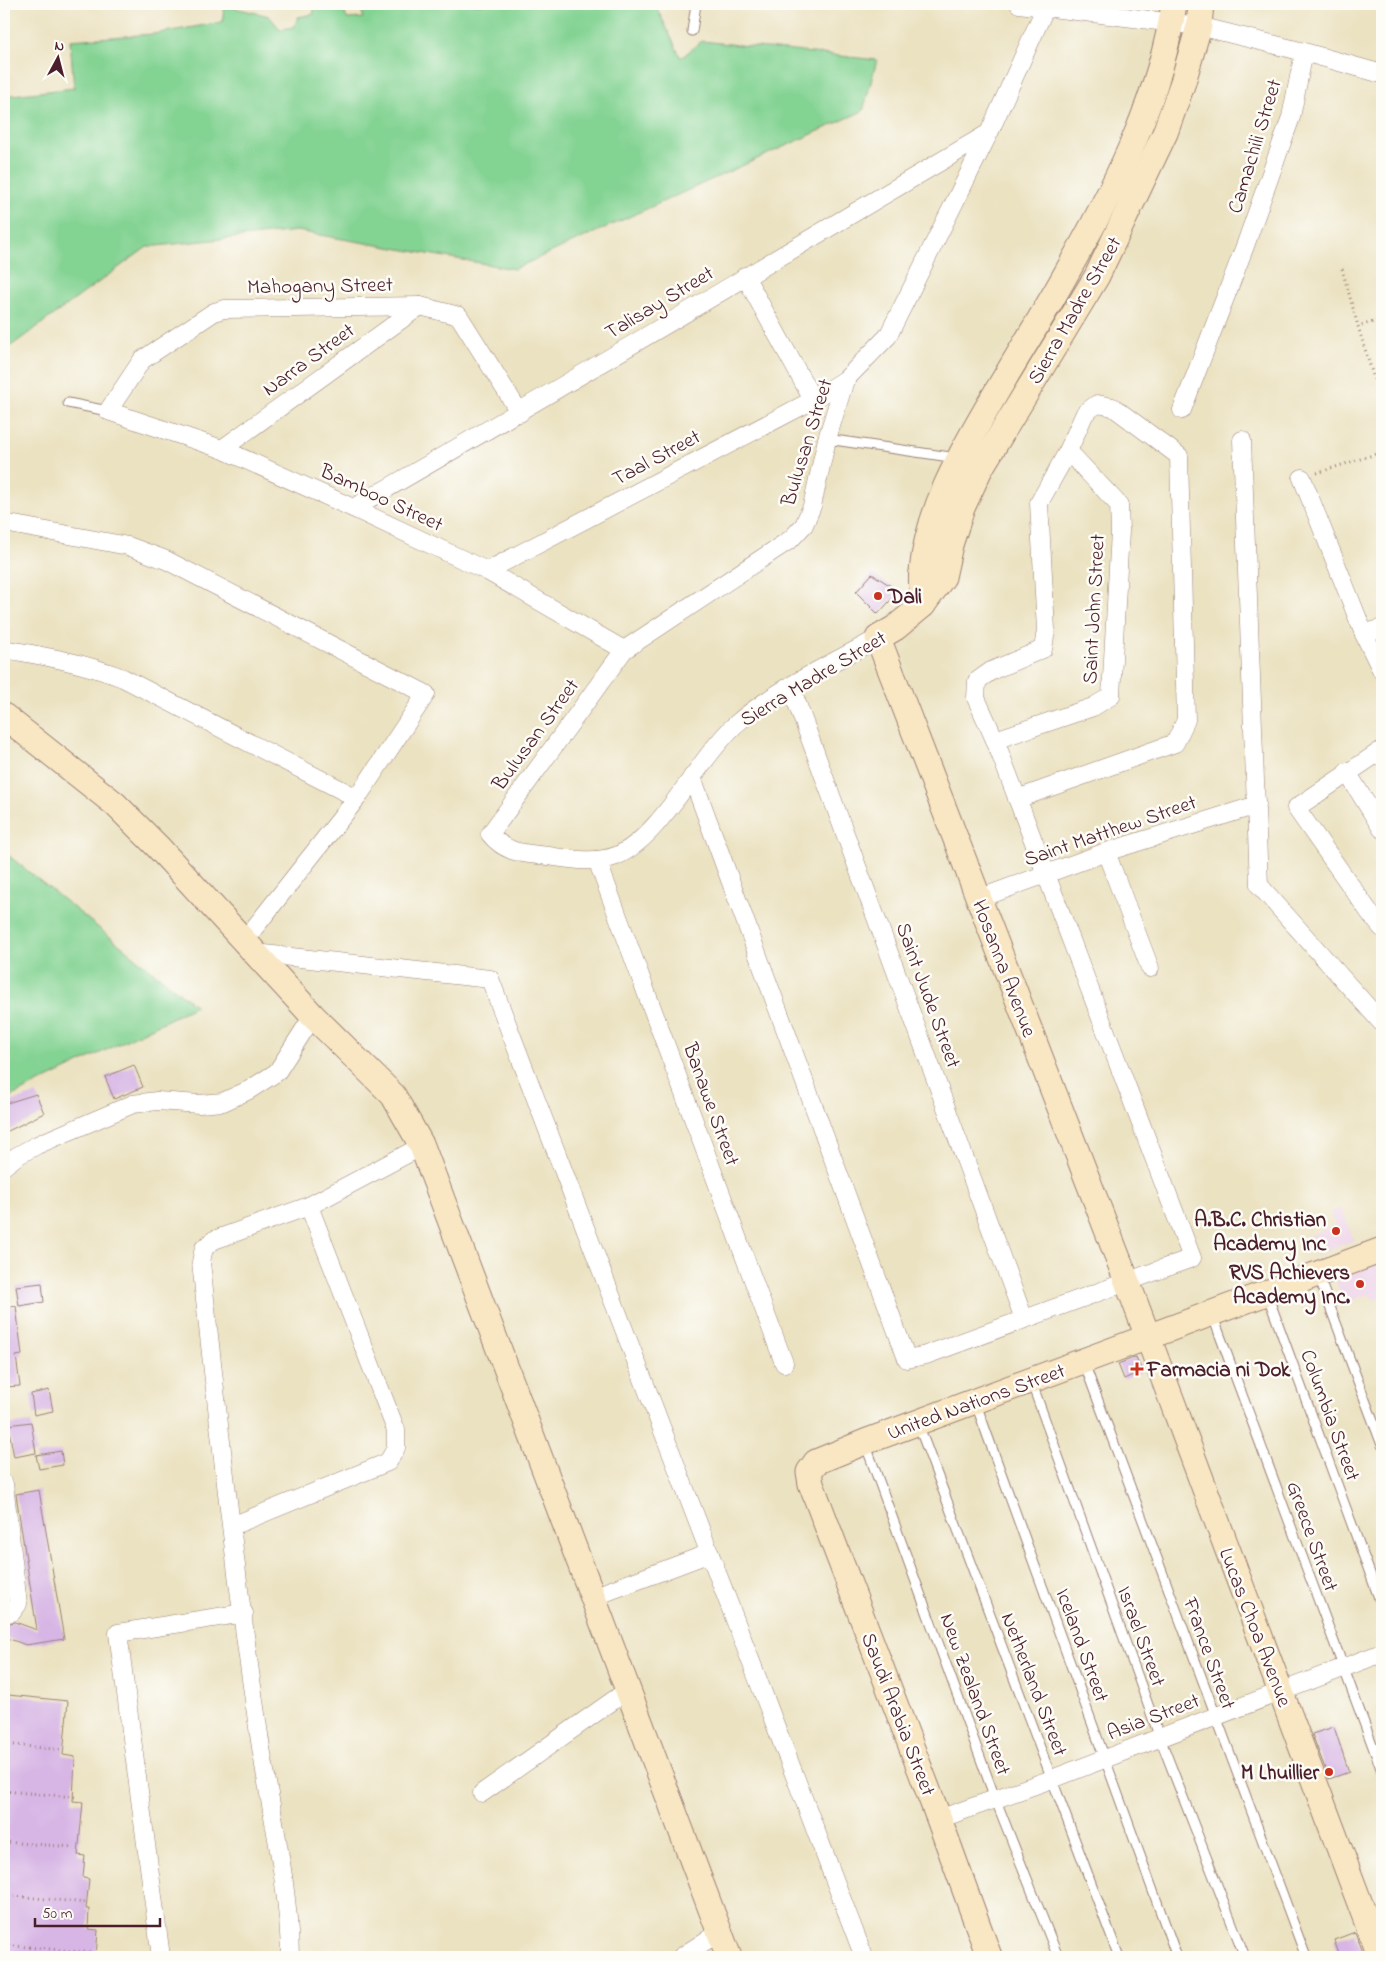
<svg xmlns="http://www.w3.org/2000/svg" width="1386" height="1961" font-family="'Indie Flower',sans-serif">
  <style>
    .built { fill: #edd0e8 }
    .green { fill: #83d393; stroke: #66795f }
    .building { fill: #d7b5e5 }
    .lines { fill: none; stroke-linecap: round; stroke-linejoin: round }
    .lane-casing { stroke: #9a8076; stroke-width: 11 }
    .street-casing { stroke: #9a8076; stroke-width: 19 }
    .secondary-casing { stroke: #9a8076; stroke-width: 27 }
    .path { stroke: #9a8076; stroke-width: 3; stroke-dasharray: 1 4; stroke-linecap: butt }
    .lane { stroke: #fff; stroke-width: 9 }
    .street { stroke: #fff; stroke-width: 18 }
    .secondary { stroke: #f9e7c3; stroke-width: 25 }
    .poi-dot { fill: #c8321e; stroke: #fdfcf7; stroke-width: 2 }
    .labels { text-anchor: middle; stroke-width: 5; stroke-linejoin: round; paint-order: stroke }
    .street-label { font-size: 21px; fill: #4a1f2b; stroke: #fdfcf7 }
    .poi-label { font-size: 21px; font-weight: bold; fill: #4a1f2b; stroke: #fdfcf7; text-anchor: end }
  </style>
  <rect width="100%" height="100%" fill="#fdfcf7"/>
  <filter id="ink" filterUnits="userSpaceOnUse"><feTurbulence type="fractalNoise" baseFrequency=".02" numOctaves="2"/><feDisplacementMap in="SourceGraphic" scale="10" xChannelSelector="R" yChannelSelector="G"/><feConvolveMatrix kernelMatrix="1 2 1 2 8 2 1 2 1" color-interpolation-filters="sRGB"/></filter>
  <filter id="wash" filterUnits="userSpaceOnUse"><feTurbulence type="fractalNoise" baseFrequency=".0096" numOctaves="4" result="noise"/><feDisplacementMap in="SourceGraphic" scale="20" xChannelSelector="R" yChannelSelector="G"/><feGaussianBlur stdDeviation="1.12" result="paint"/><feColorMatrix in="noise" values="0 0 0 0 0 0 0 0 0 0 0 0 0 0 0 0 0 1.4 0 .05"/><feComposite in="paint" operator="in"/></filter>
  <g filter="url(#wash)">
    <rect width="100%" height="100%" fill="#ebe2c1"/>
    <!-- built -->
    <g class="built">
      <polygon points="1341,1208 1354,1240 1316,1254 1309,1236 1335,1225 1330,1212"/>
      <polygon points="1378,1258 1382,1270 1382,1297 1373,1300 1370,1294 1344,1303 1333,1273"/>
    </g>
    <!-- green -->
    <g class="green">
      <polygon points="313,4 342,4 347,19 363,18 361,4 655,4 681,58 702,41 877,60 863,111 514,269 297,231 147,247 4,351 4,96 74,88 70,40 154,34 222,22 224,9 231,7 269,16 280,29 294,27 298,17 314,14"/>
      <polygon points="4,852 196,1006 4,1100"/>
    </g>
    <g id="blocks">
      <!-- building -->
      <g class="building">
        <polygon points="872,574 899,591 878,614 856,592"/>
        <polygon points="134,1065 143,1087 114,1099 105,1077"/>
        <polygon points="36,1094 44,1113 4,1133 4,1104"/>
        <polygon points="42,1283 44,1302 19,1306 16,1286"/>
        <polygon points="16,1306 22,1355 16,1356 20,1386 4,1387 4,1308"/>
        <polygon points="1136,1357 1142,1371 1124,1379 1118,1364"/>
        <polygon points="49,1390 53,1411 34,1415 31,1394"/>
        <polygon points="31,1422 36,1453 14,1457 8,1425"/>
        <polygon points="61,1451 63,1465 39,1469 36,1455"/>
        <polygon points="39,1490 64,1639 26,1645 4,1637 4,1624 15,1622 37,1630 16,1494"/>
        <polygon points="8,1695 68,1701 63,1755 75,1757 73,1801 83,1802 78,1855 85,1856 83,1878 89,1879 86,1909 89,1909 88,1929 98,1930 96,1957 4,1957 4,1742"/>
        <polygon points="1334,1727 1349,1772 1329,1779 1312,1734"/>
        <polygon points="1355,1932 1364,1957 1340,1957 1334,1940"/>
      </g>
    </g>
  </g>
  <g filter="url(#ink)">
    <use href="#blocks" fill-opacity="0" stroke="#9a8076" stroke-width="1"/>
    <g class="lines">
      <defs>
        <g id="lane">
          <polyline points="692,31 696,4"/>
          <polyline points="68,403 108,411"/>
          <polyline points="827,439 957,458"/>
          <polyline points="1318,1275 1382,1445"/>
          <polyline points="1267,1294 1382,1606"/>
          <polyline points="1212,1314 1382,1771"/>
          <polyline points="1084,1363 1306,1957"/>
          <polyline points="1031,1381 1160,1738 1245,1957"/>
          <polyline points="976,1404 1177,1957"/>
          <polyline points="918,1424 1119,1957"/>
          <polyline points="865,1443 995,1798 1058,1957"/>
        </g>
        <g id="street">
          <polyline points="1019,4 1199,26 1304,52 1291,117 1245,246 1182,410"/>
          <polyline points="1304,52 1382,74"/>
          <polyline points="745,276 813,400"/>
          <polyline points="520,413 459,316 420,306 224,309 214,312 142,360 108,411 222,449 353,508 487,571 624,650"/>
          <polyline points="1242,440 1259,885 1382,1023"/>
          <polyline points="222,449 420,306"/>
          <polyline points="1302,478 1364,634 1382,671"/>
          <path d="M353 508C566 386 776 258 989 133"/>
          <polyline points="4,523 128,546 166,560 426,694 357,798 244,941"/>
          <polyline points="487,571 813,400 845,380"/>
          <polyline points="1364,634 1382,628"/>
          <path d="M878 638C833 663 773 691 735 725 697 760 661 837 616 856 595 864 569 859 548 856 524 853 506 854 490 834L624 650 791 539 804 525 812 506 827 439 845 380 888 336 989 133 1047 4"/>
          <path d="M4 649C45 656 84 663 123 678L357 798"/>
          <polyline points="791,687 1024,1319"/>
          <polyline points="995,740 1093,707 1111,696 1120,531 1119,505 1068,451"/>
          <polyline points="1382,750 1296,808 1372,916 1382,928"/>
          <polyline points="1347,772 1382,829"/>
          <polyline points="692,777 907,1359 926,1355 1192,1258 995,740 976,698 977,681 991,671 1043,649 1046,630 1039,503 1068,451 1085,413 1097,404 1113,407 1179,456 1186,720 1175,743 1017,799"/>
          <polyline points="1106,852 1150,968"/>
          <polyline points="597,860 784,1363"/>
          <polyline points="978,899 1106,852 1257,805"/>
          <polyline points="255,953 490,979 864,1957"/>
          <polyline points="4,1166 17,1156 37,1145 133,1104 157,1101 199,1104 223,1102 249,1090 277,1072 313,1016"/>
          <polyline points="4,1484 18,1604 12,1612 4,1614"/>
          <polyline points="232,1526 388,1462 396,1448 396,1430 309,1206"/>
          <polyline points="593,1597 710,1553"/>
          <polyline points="482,1793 628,1690"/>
          <polyline points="939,1819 1052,1779 1382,1653"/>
          <polyline points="161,1957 118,1633 244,1613"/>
          <path d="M290 1957C289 1884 271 1813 260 1741 236 1582 218 1421 201 1262L204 1248 214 1240 309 1206 422 1146"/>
          <polyline points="681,1957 721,1931"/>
        </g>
        <g id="secondary">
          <polyline points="1201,4 1199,26 1183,82 1165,133 1097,276 980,469 962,508 950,545 943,577 923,605 895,628 878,638 1133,1297 1380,1957"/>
          <path d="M923 605C923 594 920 581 922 571 928 512 957 460 986 410 1014 361 1045 313 1072 263 1117 183 1161 95 1174 4"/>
          <polyline points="4,716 115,804 157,846 313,1016 393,1095 422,1146 729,1957"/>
          <polyline points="985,1957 989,1956 939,1819 811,1484 809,1472 816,1462 865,1442 1382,1250"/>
        </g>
      </defs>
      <!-- lane casing -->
      <use href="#lane" class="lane-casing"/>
      <!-- street casing -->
      <use href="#street" class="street-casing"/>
      <!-- secondary casing -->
      <use href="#secondary" class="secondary-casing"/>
      <!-- path -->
      <g class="path">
        <polyline points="1342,269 1358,326"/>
        <polyline points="1382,320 1358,326 1382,405"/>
        <polyline points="1317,473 1382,452"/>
        <polyline points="4,1744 63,1750"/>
        <polyline points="4,1791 75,1797"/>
        <polyline points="4,1842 73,1847"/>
        <polyline points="4,1895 87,1903"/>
        <polyline points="4,1945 95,1953"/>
      </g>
      <!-- lane -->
      <use href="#lane" class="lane"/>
      <!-- street -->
      <use href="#street" class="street"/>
      <!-- secondary -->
      <use href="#secondary" class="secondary"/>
    </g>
  </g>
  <!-- markers -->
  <g class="poi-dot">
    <circle cx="878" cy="596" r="5"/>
    <circle cx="1336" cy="1231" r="5"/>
    <circle cx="1360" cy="1284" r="5"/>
    <path d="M1134.5 1361.5h5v5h5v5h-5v5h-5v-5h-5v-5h5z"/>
    <circle cx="1329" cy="1772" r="5"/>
  </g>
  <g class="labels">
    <!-- street labels -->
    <g class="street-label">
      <text transform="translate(1254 146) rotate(-73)" y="7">Camachili Street</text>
      <text transform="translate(320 285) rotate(-1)" y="7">Mahogany Street</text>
      <text transform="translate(659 302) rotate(-31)" y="7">Talisay Street</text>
      <text transform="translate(1074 310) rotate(-60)" y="7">Sierra Madre Street</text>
      <text transform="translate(308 359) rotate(-36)" y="7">Narra Street</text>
      <text transform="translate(806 442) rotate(-73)" y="7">Bulusan Street</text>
      <text transform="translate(656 457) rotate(-28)" y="7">Taal Street</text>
      <text transform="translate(382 497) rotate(25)" y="7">Bamboo Street</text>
      <text transform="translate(1093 609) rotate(-87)" y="7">Saint John Street</text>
      <text transform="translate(813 678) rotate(-31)" y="7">Sierra Madre Street</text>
      <text transform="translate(535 734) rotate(-54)" y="7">Bulusan Street</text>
      <text transform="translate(1110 830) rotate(-19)" y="7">Saint Matthew Street</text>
      <text transform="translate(1005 968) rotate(69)" y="7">Hosanna Avenue</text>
      <text transform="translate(929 995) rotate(70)" y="7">Saint Jude Street</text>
      <text transform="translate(712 1104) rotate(70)" y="7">Banawe Street</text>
      <text transform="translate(976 1401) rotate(-20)" y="7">United Nations Street</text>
      <text transform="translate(1331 1415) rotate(70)" y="7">Columbia Street</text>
      <text transform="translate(1313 1536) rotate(70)" y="7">Greece Street</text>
      <text transform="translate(1256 1627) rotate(69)" y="7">Lucas Choa Avenue</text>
      <text transform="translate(1142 1636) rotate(70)" y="7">Israel Street</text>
      <text transform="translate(1083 1645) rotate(70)" y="7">Iceland Street</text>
      <text transform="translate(1210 1653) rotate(70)" y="7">France Street</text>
      <text transform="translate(1035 1684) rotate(69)" y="7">Netherland Street</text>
      <text transform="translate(976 1694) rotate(70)" y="7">New Zealand Street</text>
      <text transform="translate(899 1714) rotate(69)" y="7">Saudi Arabia Street</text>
      <text transform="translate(1153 1716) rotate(-21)" y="7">Asia Street</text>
    </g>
    <!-- poi labels -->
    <g class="poi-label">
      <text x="888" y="603" text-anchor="start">Dali</text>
      <text x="1326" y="1226">A.B.C. Christian<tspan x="1326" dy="24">Academy Inc</tspan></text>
      <text x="1350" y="1279">RVS Achievers<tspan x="1350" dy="24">Academy Inc.</tspan></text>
      <text x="1147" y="1376" text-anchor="start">Farmacia ni Dok</text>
      <text x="1319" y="1779">M Lhuillier</text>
    </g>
  </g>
  <!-- margin -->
  <rect width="1386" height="1961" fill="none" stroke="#fdfcf7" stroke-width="20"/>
  <!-- north arrow -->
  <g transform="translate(58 58) rotate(7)" stroke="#fdfcf7" stroke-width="4" paint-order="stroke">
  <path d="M0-4L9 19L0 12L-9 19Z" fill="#4a1f2b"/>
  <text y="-8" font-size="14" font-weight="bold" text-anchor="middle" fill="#4a1f2b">N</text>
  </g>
  <!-- scale -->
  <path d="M35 1918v8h125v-8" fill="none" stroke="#4a1f2b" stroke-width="2.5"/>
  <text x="42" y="1918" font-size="15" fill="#4a1f2b" stroke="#fdfcf7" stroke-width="4" paint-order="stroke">50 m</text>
</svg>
